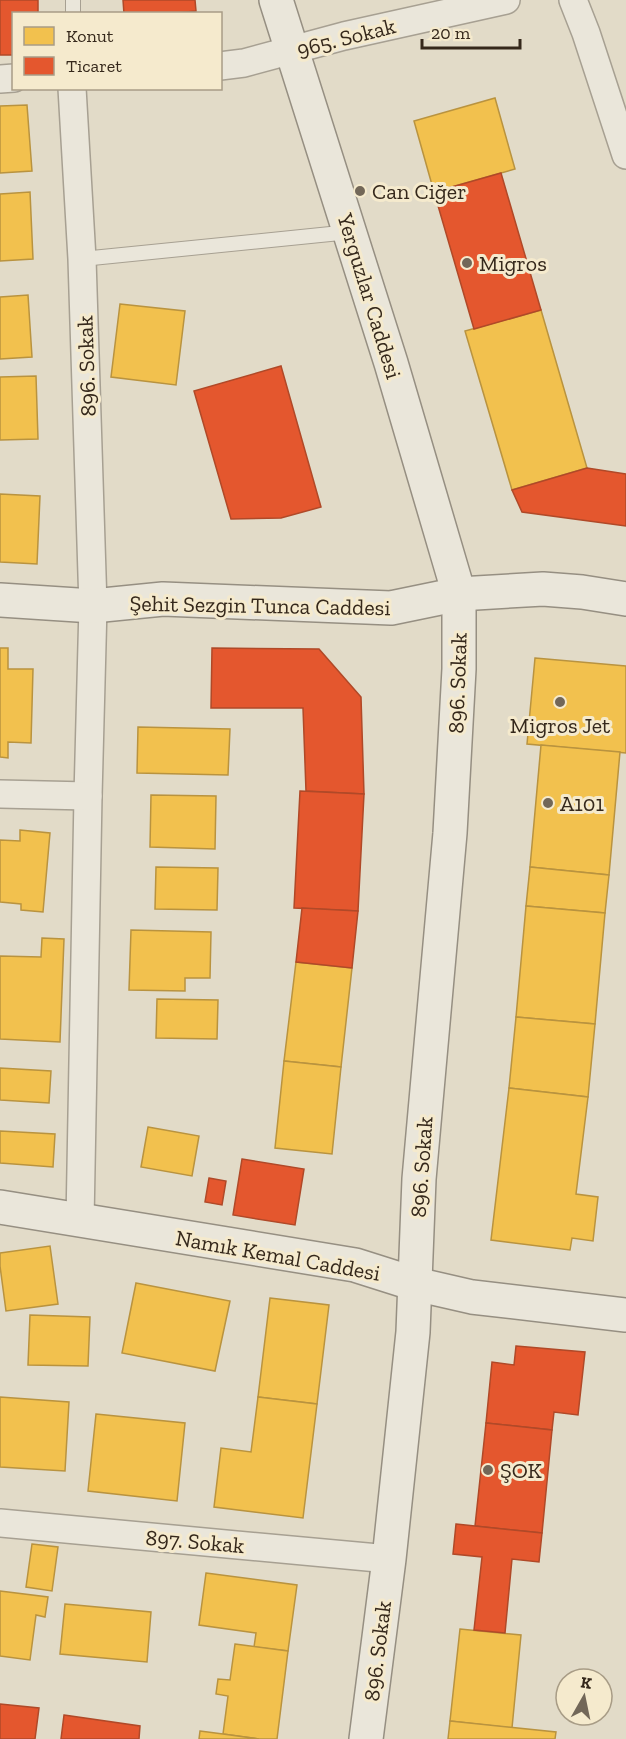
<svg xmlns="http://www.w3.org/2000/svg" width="626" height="1739" font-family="'Zilla Slab',serif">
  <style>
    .homes { fill: #f2c14e; stroke: #b9933f; stroke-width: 1.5 }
    .shops { fill: #e4572e; stroke: #b04928; stroke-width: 1.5 }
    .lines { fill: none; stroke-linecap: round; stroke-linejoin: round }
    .lane-casing { stroke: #a7a092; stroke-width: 16 }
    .street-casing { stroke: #a7a092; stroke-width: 30 }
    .secondary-casing { stroke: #968f82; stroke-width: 36 }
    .lane { stroke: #eae6da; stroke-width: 14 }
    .street { stroke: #eae6da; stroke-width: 27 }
    .secondary { stroke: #eae6da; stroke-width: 33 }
    .poi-dot { fill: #726758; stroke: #f5eacd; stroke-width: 2 }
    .labels { text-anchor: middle; stroke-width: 6; stroke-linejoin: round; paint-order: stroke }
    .street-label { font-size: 22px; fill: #35281b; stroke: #f5eacd }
    .poi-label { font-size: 22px; fill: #35281b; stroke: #f5eacd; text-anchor: start }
  </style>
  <rect width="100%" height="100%" fill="#e2dbc8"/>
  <!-- homes -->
  <g class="homes">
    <polygon points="495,98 515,169 434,192 414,121"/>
    <polygon points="27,105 32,171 0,173 0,106"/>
    <polygon points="30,192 33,259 0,261 0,194"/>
    <polygon points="28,295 32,357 0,359 0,297"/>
    <polygon points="120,304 185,311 176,385 111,377"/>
    <polygon points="541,310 587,468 512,490 465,331"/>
    <polygon points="36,376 38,439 0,440 0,377"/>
    <polygon points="0,494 40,496 37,564 0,562"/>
    <polygon points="0,648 8,648 8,669 33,669 31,743 8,742 8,758 0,757"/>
    <polygon points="535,658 626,666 626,753 527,744"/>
    <polygon points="138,727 230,729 228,775 137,773"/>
    <polygon points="541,745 620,752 609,875 530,867"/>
    <polygon points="151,795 216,796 215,849 150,847"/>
    <polygon points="20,830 50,833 43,912 21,910 21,904 0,902 0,840 20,841"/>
    <polygon points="156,867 218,868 217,910 155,909"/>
    <polygon points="530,867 609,875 605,913 526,906"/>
    <polygon points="526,906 605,913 595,1024 516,1017"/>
    <polygon points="131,930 211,932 210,978 185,978 185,991 129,990"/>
    <polygon points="42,938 64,939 60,1042 0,1039 0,956 41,957"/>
    <polygon points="296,962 352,968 341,1067 284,1061"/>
    <polygon points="157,999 218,1000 217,1039 156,1038"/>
    <polygon points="516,1017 595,1024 588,1097 509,1088"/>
    <polygon points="284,1061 341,1067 332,1154 275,1148"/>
    <polygon points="0,1068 51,1071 49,1103 0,1100"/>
    <polygon points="509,1088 588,1097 576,1194 598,1197 593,1241 572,1238 570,1250 491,1240"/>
    <polygon points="148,1127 199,1136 192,1176 141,1167"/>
    <polygon points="0,1131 55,1134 53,1167 0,1163"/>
    <polygon points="50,1246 58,1304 6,1311 0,1266 0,1253"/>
    <polygon points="136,1283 230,1301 215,1371 122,1353"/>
    <polygon points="270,1298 329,1305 317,1404 258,1397"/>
    <polygon points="30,1315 90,1317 88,1366 28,1365"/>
    <polygon points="0,1397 69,1402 65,1471 0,1467"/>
    <polygon points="258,1397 317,1404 303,1518 214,1507 221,1448 251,1452"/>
    <polygon points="96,1414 185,1423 177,1501 88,1491"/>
    <polygon points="32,1544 58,1547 52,1591 26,1587"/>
    <polygon points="206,1573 297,1585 288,1651 254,1647 256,1633 199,1625"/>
    <polygon points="0,1591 48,1597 45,1617 36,1615 30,1660 0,1656"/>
    <polygon points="65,1604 151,1612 147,1662 60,1654"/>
    <polygon points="460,1629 521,1635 512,1728 450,1721"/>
    <polygon points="235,1644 288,1651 277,1739 259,1739 223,1734 228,1696 216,1694 218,1679 230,1680"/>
    <polygon points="450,1721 556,1732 555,1739 448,1739"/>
    <polygon points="200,1731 223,1734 259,1739 199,1739"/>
  </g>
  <!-- shops -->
  <g class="shops">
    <polygon points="0,0 38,0 38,14 14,14 14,55 0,55"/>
    <polygon points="123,0 195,0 196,11 165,14 124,14"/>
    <polygon points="501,173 541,310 474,329 434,192"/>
    <polygon points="281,366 321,507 281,518 231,519 194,391"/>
    <polygon points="587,468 626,474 626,526 522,512 512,490"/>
    <polygon points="212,648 319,649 361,697 364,794 306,791 303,708 211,708"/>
    <polygon points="300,791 364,794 358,911 294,908"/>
    <polygon points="302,908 358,911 352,968 296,962"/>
    <polygon points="242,1159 304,1169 295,1225 233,1215"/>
    <polygon points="209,1178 226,1181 222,1205 205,1202"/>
    <polygon points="516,1346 585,1352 578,1415 554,1412 552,1430 486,1423 492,1362 514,1365"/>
    <polygon points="486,1423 552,1430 542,1533 475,1526"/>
    <polygon points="456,1524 542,1533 539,1562 512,1559 505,1633 474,1630 482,1557 453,1554"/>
    <polygon points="0,1704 39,1708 35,1739 0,1739"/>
    <polygon points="64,1715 140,1726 139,1739 61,1739"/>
  </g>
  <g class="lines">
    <defs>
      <g id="lane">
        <polyline points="73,0 73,14"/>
        <polyline points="82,259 350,232"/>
      </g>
      <g id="street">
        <polyline points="573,0 586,33 626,155"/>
        <polyline points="220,66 244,63 344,36 506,0"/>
        <polyline points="0,79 14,78"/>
        <polyline points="72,88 82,259 93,606 88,796 80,1221"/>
        <polyline points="0,794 88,796"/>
        <polyline points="0,1523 389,1559"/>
      </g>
      <g id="secondary">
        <polyline points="276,0 391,363 459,594 459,669 450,833 419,1179 413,1332 389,1559 366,1739"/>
        <polyline points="0,600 93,606 163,599 391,608 459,594 543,589 582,592 626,599"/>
        <polyline points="0,1207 355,1265 415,1284 472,1297 626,1315"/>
      </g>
    </defs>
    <!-- lane casing -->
    <use href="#lane" class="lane-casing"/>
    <!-- street casing -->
    <use href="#street" class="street-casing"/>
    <!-- secondary casing -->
    <use href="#secondary" class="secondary-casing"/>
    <!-- lane -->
    <use href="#lane" class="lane"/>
    <!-- street -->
    <use href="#street" class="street"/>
    <!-- secondary -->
    <use href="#secondary" class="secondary"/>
  </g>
  <!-- markers -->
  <g class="poi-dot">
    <circle cx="360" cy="191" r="6"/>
    <circle cx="467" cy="263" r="6"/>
    <circle cx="560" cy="702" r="6"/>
    <circle cx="548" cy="803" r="6"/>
    <circle cx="488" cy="1470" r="6"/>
  </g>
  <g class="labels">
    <!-- street labels -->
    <g class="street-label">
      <text transform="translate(346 37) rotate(-14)" y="8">965. Sokak</text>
      <text transform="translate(370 296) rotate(73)" y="8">Yerguzlar Caddesi</text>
      <text transform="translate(86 366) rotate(-92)" y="8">896. Sokak</text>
      <text transform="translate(260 605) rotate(1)" y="8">Şehit Sezgin Tunca Caddesi</text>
      <text transform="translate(457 683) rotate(-88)" y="8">896. Sokak</text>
      <text transform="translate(421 1167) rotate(-86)" y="8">896. Sokak</text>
      <text transform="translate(278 1255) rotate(10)" y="8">Namık Kemal Caddesi</text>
      <text transform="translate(195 1541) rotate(5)" y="8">897. Sokak</text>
      <text transform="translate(377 1651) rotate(-83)" y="8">896. Sokak</text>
    </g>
    <!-- poi labels -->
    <g class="poi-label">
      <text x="372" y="199">Can Ciğer</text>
      <text x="479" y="271">Migros</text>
      <text x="560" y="733" text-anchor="middle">Migros Jet</text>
      <text x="560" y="811">A101</text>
      <text x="500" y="1478">ŞOK</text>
    </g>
  </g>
  <!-- legend -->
  <rect x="12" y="12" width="210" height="78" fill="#f5eacd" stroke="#a89c86" stroke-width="1.5"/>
  <rect x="24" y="27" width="30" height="18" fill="#f2c14e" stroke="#a89c86" stroke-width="1.5"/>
  <text x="66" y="42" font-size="18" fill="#35281b">Konut</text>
  <rect x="24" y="57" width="30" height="18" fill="#e4572e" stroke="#a89c86" stroke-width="1.5"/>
  <text x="66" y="72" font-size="18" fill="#35281b">Ticaret</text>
  <!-- north arrow -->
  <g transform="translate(584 1697) rotate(9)"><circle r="28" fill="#f5eacd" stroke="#a89c86" stroke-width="1.5"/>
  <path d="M0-4.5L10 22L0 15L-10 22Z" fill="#726758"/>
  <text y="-9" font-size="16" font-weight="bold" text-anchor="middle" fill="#35281b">K</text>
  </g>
  <!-- scale -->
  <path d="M422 39v9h98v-9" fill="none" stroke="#35281b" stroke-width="3"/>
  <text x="431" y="39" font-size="18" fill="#35281b" stroke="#f5eacd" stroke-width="4.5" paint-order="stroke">20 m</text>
</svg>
